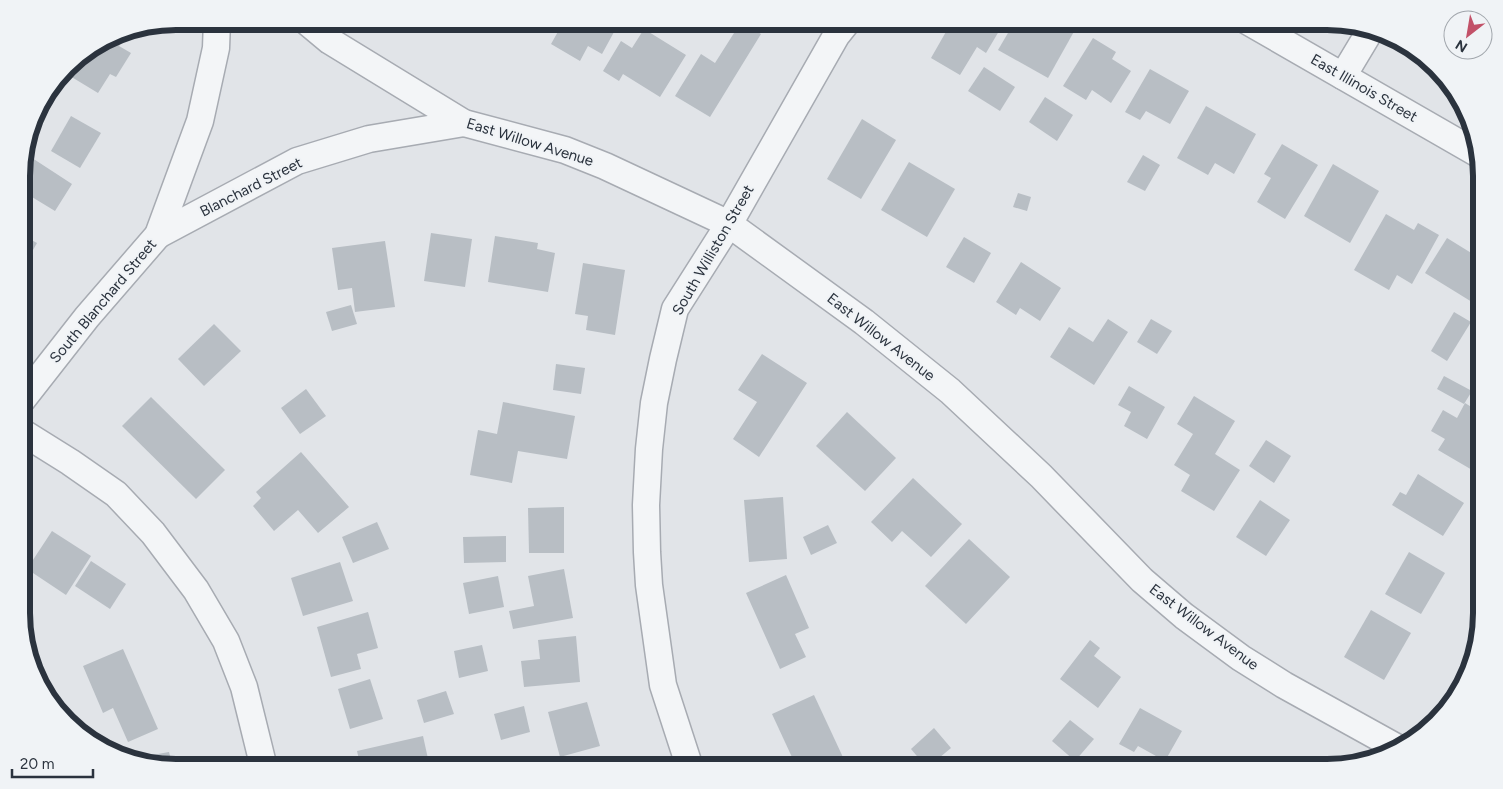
<svg xmlns="http://www.w3.org/2000/svg" width="1503" height="789" font-family="Figtree,sans-serif">
  <style>
    .building { fill: #b8bec4 }
    .lines { fill: none; stroke-linecap: round; stroke-linejoin: round }
    .street-casing { stroke: #a7abb2; stroke-width: 29 }
    .street { stroke: #f3f5f7; stroke-width: 26 }
    .labels { text-anchor: middle; stroke-width: 4; stroke-linejoin: round; paint-order: stroke }
    .street-label { font-size: 15px; fill: #2b333e; stroke: #f0f3f6 }
    .rim { fill: none; stroke: #2b333e; stroke-width: 6 }
  </style>
  <rect width="100%" height="100%" fill="#e1e4e8"/>
  <!-- building -->
  <g class="building">
    <polygon points="473,21 495,21 488,31"/>
    <polygon points="564,21 620,21 602,54 588,46 580,61 551,44"/>
    <polygon points="945,21 1005,21 986,53 977,47 960,75 931,58 947,30 942,26"/>
    <polygon points="1015,21 1064,21 1076,28 1048,78 998,50"/>
    <polygon points="741,22 761,34 710,117 675,96 701,54 715,63"/>
    <polygon points="644,29 686,55 660,97 623,74 619,81 603,71 621,41 632,48"/>
    <polygon points="118,33 125,37 119,46 131,53 116,77 110,74 98,93 65,73 74,60"/>
    <polygon points="1093,38 1116,52 1112,59 1131,71 1111,103 1092,90 1086,100 1063,86"/>
    <polygon points="984,67 1015,87 1000,111 968,91"/>
    <polygon points="1150,69 1189,91 1170,124 1146,111 1140,120 1125,112"/>
    <polygon points="1045,97 1073,115 1057,141 1029,122"/>
    <polygon points="1206,106 1256,134 1234,174 1215,163 1208,175 1177,158"/>
    <polygon points="71,116 101,133 80,168 51,151"/>
    <polygon points="862,119 896,140 861,199 827,179"/>
    <polygon points="1282,144 1318,165 1285,219 1257,202 1271,178 1264,174"/>
    <polygon points="26,154 72,184 55,211 27,194 22,202 22,165"/>
    <polygon points="1143,155 1160,165 1145,191 1127,182"/>
    <polygon points="909,162 955,189 927,237 881,210"/>
    <polygon points="1333,164 1379,191 1350,243 1304,216"/>
    <polygon points="1018,193 1031,197 1027,211 1013,207"/>
    <polygon points="1386,214 1414,230 1418,223 1439,235 1412,284 1397,275 1389,290 1354,270"/>
    <polygon points="431,233 472,239 465,287 424,281"/>
    <polygon points="22,235 37,243 22,269"/>
    <polygon points="495,236 538,243 537,249 555,253 548,292 488,282"/>
    <polygon points="964,237 991,253 974,283 946,267"/>
    <polygon points="1447,238 1481,259 1481,288 1472,302 1425,273"/>
    <polygon points="385,241 395,307 355,312 352,288 338,290 332,248"/>
    <polygon points="1021,262 1061,288 1040,321 1020,308 1016,315 996,302"/>
    <polygon points="583,263 625,270 615,335 586,330 588,316 575,314"/>
    <polygon points="351,305 357,324 332,331 326,312"/>
    <polygon points="1454,312 1471,322 1447,361 1431,351"/>
    <polygon points="1108,319 1128,332 1094,385 1050,357 1069,327 1093,342"/>
    <polygon points="1151,319 1172,331 1157,354 1137,342"/>
    <polygon points="214,324 241,351 204,386 178,359"/>
    <polygon points="762,354 807,383 759,457 733,439 757,402 738,390"/>
    <polygon points="556,364 585,368 581,394 553,390"/>
    <polygon points="1444,376 1472,391 1464,404 1437,389"/>
    <polygon points="1129,386 1165,407 1147,439 1124,426 1131,412 1118,405"/>
    <polygon points="306,389 326,416 300,434 281,408"/>
    <polygon points="1194,396 1235,421 1215,454 1240,470 1214,511 1181,491 1190,475 1174,465 1193,434 1177,424"/>
    <polygon points="151,397 225,470 196,499 122,426"/>
    <polygon points="503,402 575,416 567,459 518,451 512,483 470,475 478,430 497,434"/>
    <polygon points="1465,403 1481,413 1481,471 1479,474 1438,450 1445,439 1431,431 1443,410 1457,418"/>
    <polygon points="847,412 896,458 865,491 816,446"/>
    <polygon points="1266,440 1291,456 1274,483 1249,466"/>
    <polygon points="301,452 349,507 318,533 298,510 274,531 253,506 261,498 256,492"/>
    <polygon points="1418,474 1464,503 1443,536 1392,505 1400,492 1406,495"/>
    <polygon points="913,478 962,524 931,557 902,531 892,542 871,522"/>
    <polygon points="783,497 787,559 749,562 744,500"/>
    <polygon points="1260,500 1290,520 1266,556 1236,537"/>
    <polygon points="564,507 564,553 529,553 528,508"/>
    <polygon points="377,522 389,549 353,563 342,537"/>
    <polygon points="828,525 837,543 811,555 803,537"/>
    <polygon points="52,531 91,556 66,595 27,569"/>
    <polygon points="506,536 506,562 464,563 463,537"/>
    <polygon points="969,539 1010,577 966,624 925,586"/>
    <polygon points="1409,552 1445,573 1421,614 1385,594"/>
    <polygon points="91,561 126,584 110,609 75,586"/>
    <polygon points="340,562 353,601 303,616 291,578"/>
    <polygon points="564,569 573,618 513,629 509,611 534,606 528,576"/>
    <polygon points="786,575 809,628 795,634 806,657 780,669 746,593"/>
    <polygon points="498,576 504,607 469,614 463,583"/>
    <polygon points="1371,610 1411,633 1384,680 1344,657"/>
    <polygon points="368,612 378,648 357,654 361,669 331,677 317,627"/>
    <polygon points="576,636 580,682 524,687 521,661 540,659 538,640"/>
    <polygon points="1090,640 1100,648 1094,656 1121,677 1098,708 1060,679"/>
    <polygon points="482,645 488,671 459,678 454,651"/>
    <polygon points="123,649 158,729 128,742 113,708 103,713 83,666"/>
    <polygon points="37,672 46,677 42,684"/>
    <polygon points="370,679 383,719 350,729 338,689"/>
    <polygon points="446,691 454,714 424,723 417,700"/>
    <polygon points="814,695 848,768 797,768 772,714"/>
    <polygon points="587,702 600,746 560,757 548,712"/>
    <polygon points="524,706 530,732 501,740 494,714"/>
    <polygon points="1140,708 1182,731 1165,761 1138,746 1134,752 1119,744"/>
    <polygon points="1070,720 1094,739 1075,761 1052,741"/>
    <polygon points="934,728 951,748 927,768 911,749"/>
    <polygon points="423,736 430,768 361,768 357,751"/>
    <polygon points="169,752 173,767 136,758"/>
    <polygon points="1287,760 1300,767 1282,767"/>
  </g>
  <g class="lines">
    <defs>
      <g id="street">
        <polyline points="306,21 330,41 464,123 565,150 605,166 729,224 864,322 950,391 1041,476 1142,580 1184,616 1241,658 1284,685 1396,747"/>
        <polyline points="1247,21 1480,155"/>
        <polyline points="1343,76 1370,31"/>
        <polyline points="158,235 297,161 369,139 464,123"/>
        <polyline points="22,400 87,317 158,235 200,121 216,48 217,21"/>
        <polyline points="22,432 70,462 116,494 153,533 196,590 226,641 244,687 264,768"/>
        <polyline points="690,768 663,685 649,585 647,552 646,505 649,449 654,403 663,359 675,309 729,224 836,36 848,21"/>
      </g>
    </defs>
    <!-- street casing -->
    <use href="#street" class="street-casing"/>
    <!-- street -->
    <use href="#street" class="street"/>
  </g>
  <g class="labels">
    <!-- street labels -->
    <g class="street-label">
      <text transform="translate(1364 88) rotate(30)" y="5">East Illinois Street</text>
      <text transform="translate(530 142) rotate(17)" y="5">East Willow Avenue</text>
      <text transform="translate(251 187) rotate(-27)" y="5">Blanchard Street</text>
      <text transform="translate(713 250) rotate(-60)" y="5">South Williston Street</text>
      <text transform="translate(103 301) rotate(-50)" y="5">South Blanchard Street</text>
      <text transform="translate(881 337) rotate(38)" y="5">East Willow Avenue</text>
      <text transform="translate(1204 627) rotate(37)" y="5">East Willow Avenue</text>
    </g>
  </g>
  <!-- crop -->
  <path d="M0 0H1503V789H0ZM176 30H1327A146 146 0 0 1 1473 176V613A146 146 0 0 1 1327 759H176A146 146 0 0 1 30 613V176A146 146 0 0 1 176 30Z" fill="#f0f3f6" fill-rule="evenodd"/>
  <path class="rim" d="M176 30H1327A146 146 0 0 1 1473 176V613A146 146 0 0 1 1327 759H176A146 146 0 0 1 30 613V176A146 146 0 0 1 176 30Z"/>
  <!-- north arrow -->
  <g transform="translate(1468 35) rotate(211)"><circle r="24" fill="#f0f3f6" stroke="#a1a6ac"/>
  <path d="M0-4L9 19L0 12L-9 19Z" fill="#c25168"/>
  <text y="-8" font-size="14" font-weight="bold" text-anchor="middle" fill="#2b333e">N</text>
  </g>
  <!-- scale -->
  <path d="M12 769v8h81v-8" fill="none" stroke="#2b333e" stroke-width="2.5"/>
  <text x="20" y="769" font-size="15" fill="#2b333e" stroke="#f0f3f6" stroke-width="4" paint-order="stroke">20 m</text>
</svg>
